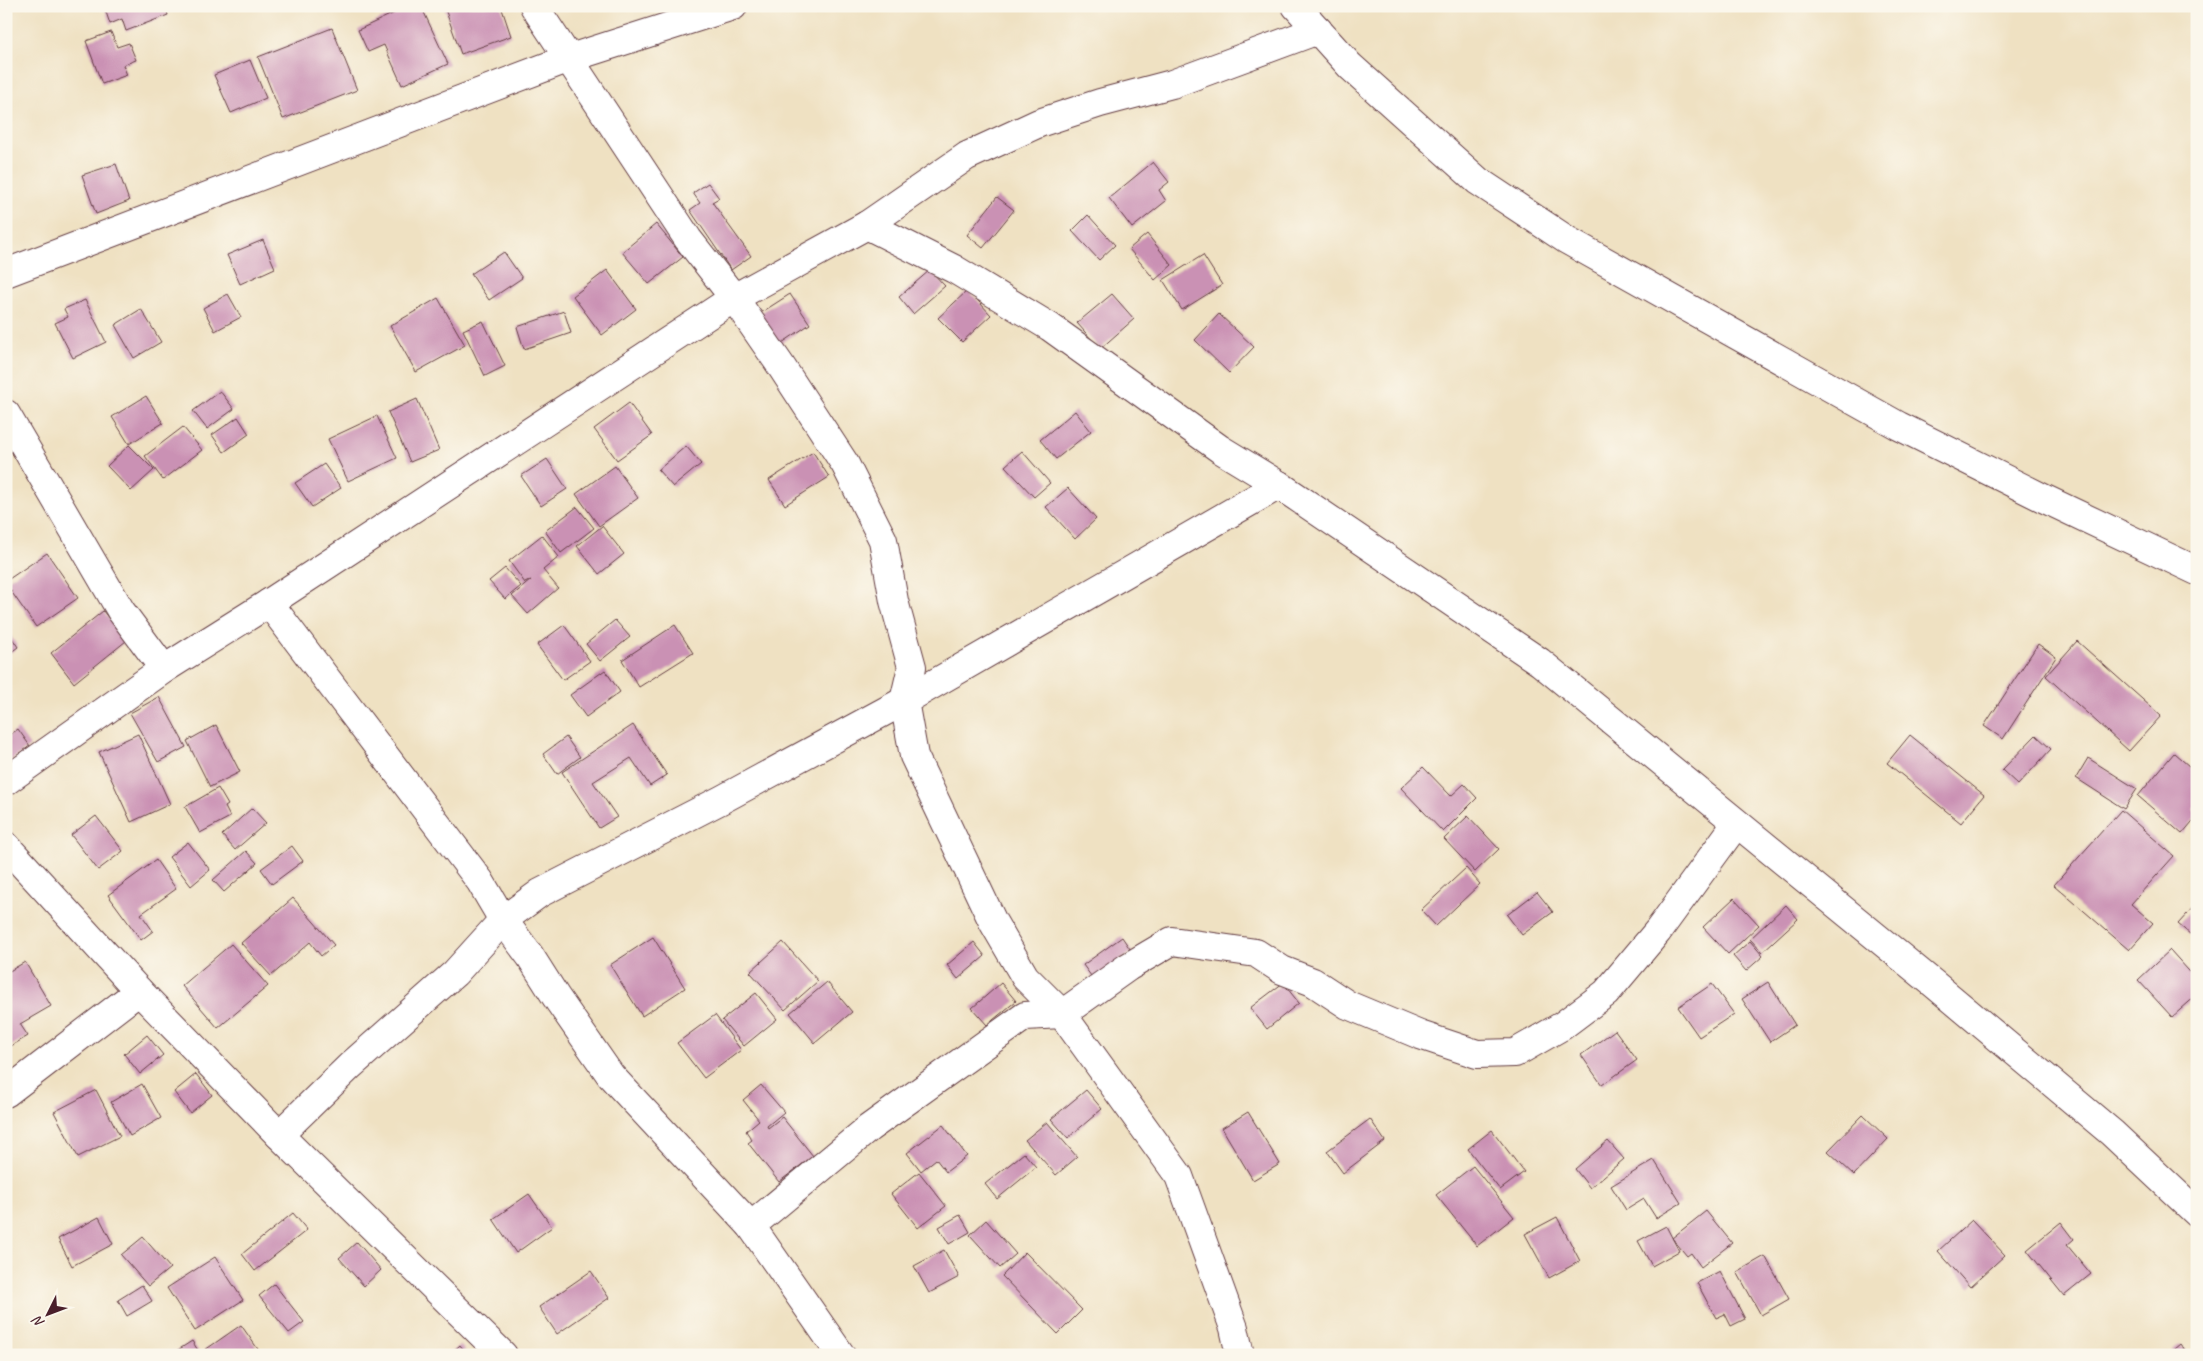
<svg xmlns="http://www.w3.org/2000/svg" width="2203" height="1361" font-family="Caveat,sans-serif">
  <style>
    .building { fill: #ca91b4 }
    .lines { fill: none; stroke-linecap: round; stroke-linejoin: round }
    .street-casing { stroke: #633c42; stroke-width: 30 }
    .street { stroke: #fff; stroke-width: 28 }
  </style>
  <rect width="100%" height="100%" fill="#fbf7ec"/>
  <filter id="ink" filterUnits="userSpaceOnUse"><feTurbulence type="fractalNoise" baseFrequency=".02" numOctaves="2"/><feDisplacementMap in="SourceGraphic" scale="10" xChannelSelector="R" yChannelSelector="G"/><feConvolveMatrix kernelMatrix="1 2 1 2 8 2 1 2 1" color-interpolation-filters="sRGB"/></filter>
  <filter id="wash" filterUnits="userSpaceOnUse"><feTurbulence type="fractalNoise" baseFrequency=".0096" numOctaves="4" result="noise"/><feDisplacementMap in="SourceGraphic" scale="20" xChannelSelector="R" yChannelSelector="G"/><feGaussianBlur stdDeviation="1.12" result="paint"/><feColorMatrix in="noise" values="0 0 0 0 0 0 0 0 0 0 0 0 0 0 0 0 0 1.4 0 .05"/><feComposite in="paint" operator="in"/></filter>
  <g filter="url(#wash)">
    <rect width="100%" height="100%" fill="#efe1c2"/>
    <g id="blocks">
      <!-- building -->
      <g class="building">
        <polygon points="104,6 165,6 168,15 126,31 122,19 110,24"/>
        <polygon points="409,6 421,6 448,64 402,85 384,45 368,52 358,30"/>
        <polygon points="444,6 501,6 511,36 461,54"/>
        <polygon points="332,28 357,90 283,119 258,57"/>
        <polygon points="111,32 117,47 129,43 136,60 123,65 127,75 102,84 86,41"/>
        <polygon points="250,60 266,98 231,113 214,75"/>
        <polygon points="1153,162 1169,182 1159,190 1166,201 1132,228 1109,198"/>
        <polygon points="116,164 129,201 96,214 82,175"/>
        <polygon points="708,183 719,198 712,202 751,256 731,270 690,210 700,203 693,193"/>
        <polygon points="997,197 1014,210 983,248 967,235"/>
        <polygon points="1088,215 1115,245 1099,260 1072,231"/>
        <polygon points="656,224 683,257 649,284 622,252"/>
        <polygon points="1147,234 1172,265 1155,280 1129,249"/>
        <polygon points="263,240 275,268 240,284 227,255"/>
        <polygon points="504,252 522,278 489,300 471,274"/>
        <polygon points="1203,255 1222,285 1182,310 1163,280"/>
        <polygon points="607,270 636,309 602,335 573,296"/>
        <polygon points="930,270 945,286 913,314 899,297"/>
        <polygon points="968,290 991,315 962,342 938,318"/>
        <polygon points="228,294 241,317 215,331 203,308"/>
        <polygon points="790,294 810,324 779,345 759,314"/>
        <polygon points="1112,294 1134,319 1100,349 1077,323"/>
        <polygon points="438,298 465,345 416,372 390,326"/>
        <polygon points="85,300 106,342 73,358 55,323 68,317 64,309"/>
        <polygon points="141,309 161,342 134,358 115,325"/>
        <polygon points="564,311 571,333 524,349 517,327"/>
        <polygon points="1219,314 1254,347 1229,373 1195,340"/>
        <polygon points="483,321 505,366 485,376 463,330"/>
        <polygon points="220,391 234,409 207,429 193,411"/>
        <polygon points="146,396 163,423 129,444 112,417"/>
        <polygon points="417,399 439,450 410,462 388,412"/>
        <polygon points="629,403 652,435 617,460 594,429"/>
        <polygon points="1075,411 1091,431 1056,459 1040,440"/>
        <polygon points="377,416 397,458 348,481 328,439"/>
        <polygon points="238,417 249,434 224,452 212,435"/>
        <polygon points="183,427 202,450 163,480 145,456"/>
        <polygon points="129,445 154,470 131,491 107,466"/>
        <polygon points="686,446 701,464 673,487 658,470"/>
        <polygon points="1022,451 1050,483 1034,497 1005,466"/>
        <polygon points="813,452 829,477 785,505 769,480"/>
        <polygon points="547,459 567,489 541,506 521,476"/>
        <polygon points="324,464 341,488 312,507 295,483"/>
        <polygon points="615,466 638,498 599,526 576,494"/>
        <polygon points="1068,488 1096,519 1075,539 1046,507"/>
        <polygon points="577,507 594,528 561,553 545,531"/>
        <polygon points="602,526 624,554 599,574 577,546"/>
        <polygon points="542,535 559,557 543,570 558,588 528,614 512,596 531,580 525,583 509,561"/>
        <polygon points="47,553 78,598 36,627 6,584 6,581"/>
        <polygon points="505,568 521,586 505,599 489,581"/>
        <polygon points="103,611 126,641 74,683 51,653"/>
        <polygon points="615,620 630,637 600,661 586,644"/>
        <polygon points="564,625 590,661 563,680 537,645"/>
        <polygon points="675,625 693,653 639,687 622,660"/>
        <polygon points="6,629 18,647 6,656"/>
        <polygon points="2077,641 2161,716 2129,751 2046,676"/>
        <polygon points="2038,644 2056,657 2003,739 1984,726"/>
        <polygon points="605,670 620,692 586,717 570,695"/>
        <polygon points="159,697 186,747 158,762 130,713"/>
        <polygon points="216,725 240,772 210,787 187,741"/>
        <polygon points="633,725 667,775 650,786 631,758 593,782 617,817 599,828 562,772"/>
        <polygon points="18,729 30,746 6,764 6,738"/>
        <polygon points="138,734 170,804 131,822 99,752"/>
        <polygon points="1910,735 1984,795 1961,823 1887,763"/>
        <polygon points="2036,735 2051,749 2018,785 2002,770"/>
        <polygon points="566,737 580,757 557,774 543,754"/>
        <polygon points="2174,753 2197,773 2197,804 2192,809 2197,813 2197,816 2182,834 2138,796"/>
        <polygon points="2088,758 2137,789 2124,809 2076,778"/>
        <polygon points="1423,767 1451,796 1464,784 1477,798 1443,832 1401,788"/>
        <polygon points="218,788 228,805 225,807 230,817 200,833 185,807"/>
        <polygon points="252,808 266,823 235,850 222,835"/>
        <polygon points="2121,810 2174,856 2131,904 2153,923 2129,950 2054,885"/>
        <polygon points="96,816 123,851 98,870 71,835"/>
        <polygon points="1468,816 1499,849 1475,872 1444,839"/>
        <polygon points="188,842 210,870 191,886 169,857"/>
        <polygon points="292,846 303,861 272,884 261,869"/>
        <polygon points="246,851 257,863 224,892 213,880"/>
        <polygon points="156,860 176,889 141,914 153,931 141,940 108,895"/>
        <polygon points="1466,868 1480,884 1436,926 1421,910"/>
        <polygon points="1537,892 1553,912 1522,935 1507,915"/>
        <polygon points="293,898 334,945 321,956 310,942 271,976 241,943"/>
        <polygon points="1734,898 1759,925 1728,954 1703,927"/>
        <polygon points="2197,903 2197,940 2178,924"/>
        <polygon points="1786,905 1798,919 1762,952 1750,939"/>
        <polygon points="653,937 685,988 642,1016 610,965"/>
        <polygon points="1122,937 1132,952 1094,980 1083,965"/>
        <polygon points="1750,941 1763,956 1746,971 1733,956"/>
        <polygon points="783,942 818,981 785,1010 750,972"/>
        <polygon points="974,942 985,956 958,979 947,965"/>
        <polygon points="231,944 268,986 218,1028 182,986"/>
        <polygon points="2170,950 2197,980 2197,995 2172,1017 2138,980"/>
        <polygon points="25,962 51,1006 20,1024 28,1036 6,1049 6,973"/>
        <polygon points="827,982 852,1012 815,1043 790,1013"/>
        <polygon points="1768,982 1795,1025 1770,1042 1742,999"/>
        <polygon points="1001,983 1016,1001 987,1025 972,1008"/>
        <polygon points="1283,983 1299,1003 1267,1029 1250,1008"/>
        <polygon points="1712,984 1734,1014 1699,1037 1678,1007"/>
        <polygon points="756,993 777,1019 744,1046 722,1020"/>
        <polygon points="715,1015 741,1050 704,1078 677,1043"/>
        <polygon points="1615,1030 1637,1060 1602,1085 1581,1055"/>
        <polygon points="147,1035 163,1055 140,1074 124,1054"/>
        <polygon points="196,1074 212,1095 190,1113 174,1092"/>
        <polygon points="142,1084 161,1118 130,1136 111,1102"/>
        <polygon points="761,1085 784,1112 767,1126 768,1128 782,1117 813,1156 779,1182 748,1143 752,1140 746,1131 759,1120 743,1100"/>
        <polygon points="96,1090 120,1136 78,1157 54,1112"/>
        <polygon points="1086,1090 1102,1109 1068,1138 1051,1119"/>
        <polygon points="1248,1112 1280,1164 1253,1180 1222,1128"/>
        <polygon points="1863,1115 1888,1139 1854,1175 1828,1151"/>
        <polygon points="1370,1119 1385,1141 1343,1173 1327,1151"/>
        <polygon points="1047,1122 1077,1157 1056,1175 1025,1140"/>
        <polygon points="943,1125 967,1156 946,1172 936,1159 921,1171 907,1153"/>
        <polygon points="1492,1130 1524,1172 1500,1190 1468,1149"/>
        <polygon points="1608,1141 1624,1159 1590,1188 1575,1169"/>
        <polygon points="1024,1153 1036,1167 997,1199 985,1184"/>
        <polygon points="1654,1160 1681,1203 1656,1218 1644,1199 1626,1210 1611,1186"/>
        <polygon points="1473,1166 1514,1217 1477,1246 1436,1195"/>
        <polygon points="919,1172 946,1206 918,1228 891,1194"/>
        <polygon points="529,1194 552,1227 516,1253 493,1219"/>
        <polygon points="1706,1211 1732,1243 1701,1267 1691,1253 1687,1256 1672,1238"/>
        <polygon points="293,1213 307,1230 255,1271 242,1254"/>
        <polygon points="960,1215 970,1232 949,1244 939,1227"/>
        <polygon points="99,1217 113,1244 72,1266 58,1239"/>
        <polygon points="1557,1217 1580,1261 1549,1278 1525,1234"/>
        <polygon points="986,1220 1016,1254 1000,1268 970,1235"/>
        <polygon points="1972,1220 2005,1255 1970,1287 1938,1251"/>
        <polygon points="2061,1222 2074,1239 2067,1245 2091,1274 2064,1296 2027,1250"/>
        <polygon points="1666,1226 1679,1251 1652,1266 1638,1241"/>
        <polygon points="143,1237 170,1268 148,1286 121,1255"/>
        <polygon points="357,1242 381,1270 364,1286 339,1258"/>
        <polygon points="944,1250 959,1277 929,1293 914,1266"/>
        <polygon points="1025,1252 1082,1310 1058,1334 1002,1276"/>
        <polygon points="1765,1256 1789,1299 1761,1315 1737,1272"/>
        <polygon points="215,1257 243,1300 195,1331 167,1288"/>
        <polygon points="591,1271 609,1298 557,1334 539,1307"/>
        <polygon points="1720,1271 1745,1319 1731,1326 1725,1314 1716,1318 1697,1283"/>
        <polygon points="274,1284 304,1322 289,1333 259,1296"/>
        <polygon points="142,1285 152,1301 127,1316 118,1300"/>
        <polygon points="241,1325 262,1355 208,1355 205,1350"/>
        <polygon points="192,1341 201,1355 170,1355"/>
        <polygon points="2180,1344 2188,1355 2167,1355"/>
        <polygon points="460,1345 468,1355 449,1355"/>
      </g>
    </g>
  </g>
  <g filter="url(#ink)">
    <use href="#blocks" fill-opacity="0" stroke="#633c42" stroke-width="1"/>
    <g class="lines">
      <defs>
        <g id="street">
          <polyline points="534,6 688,239 734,298 779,363 845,464 883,540 894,601 912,667 904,701 914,756 993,922 1025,977 1062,1014 1179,1176 1234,1328 1240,1355"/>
          <polyline points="1296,6 1350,66 1478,181 1567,240 1899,426 2043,498 2197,571"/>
          <polyline points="867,225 954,269 1050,327 1220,449 1279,485 1540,662 1934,984 2112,1133 2197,1213"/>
          <polyline points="6,273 567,59 733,6"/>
          <polyline points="6,414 121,611 164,669"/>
          <polyline points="269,603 480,881 503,920 530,956 556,997 611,1076 751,1226 841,1355"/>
          <polyline points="6,781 164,669 269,603 734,298 867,225 967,156 1039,123 1100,103 1172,84 1318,30"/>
          <polyline points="6,846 139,991 279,1135 503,1355"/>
          <polyline points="6,1093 139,991"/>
          <polyline points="279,1135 350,1066 455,973 503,920 540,893 721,800 904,701 1279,485"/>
          <polyline points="751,1226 869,1128 1025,1016 1062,1014 1128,967 1172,941 1256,953 1282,970 1313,982 1348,1005 1420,1035 1477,1054 1515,1053 1562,1026 1606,993 1658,931 1736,824"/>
        </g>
      </defs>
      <!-- street casing -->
      <use href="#street" class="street-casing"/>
      <!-- street -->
      <use href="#street" class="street"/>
    </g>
  </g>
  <!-- margin -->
  <rect width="2203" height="1361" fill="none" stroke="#fbf7ec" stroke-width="25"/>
  <!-- north arrow -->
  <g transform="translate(48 1314) rotate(228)" stroke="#fbf7ec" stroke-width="4" paint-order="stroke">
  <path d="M0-4L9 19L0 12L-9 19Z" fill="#4a1f2b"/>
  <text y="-8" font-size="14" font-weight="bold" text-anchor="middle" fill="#4a1f2b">N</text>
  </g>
</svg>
